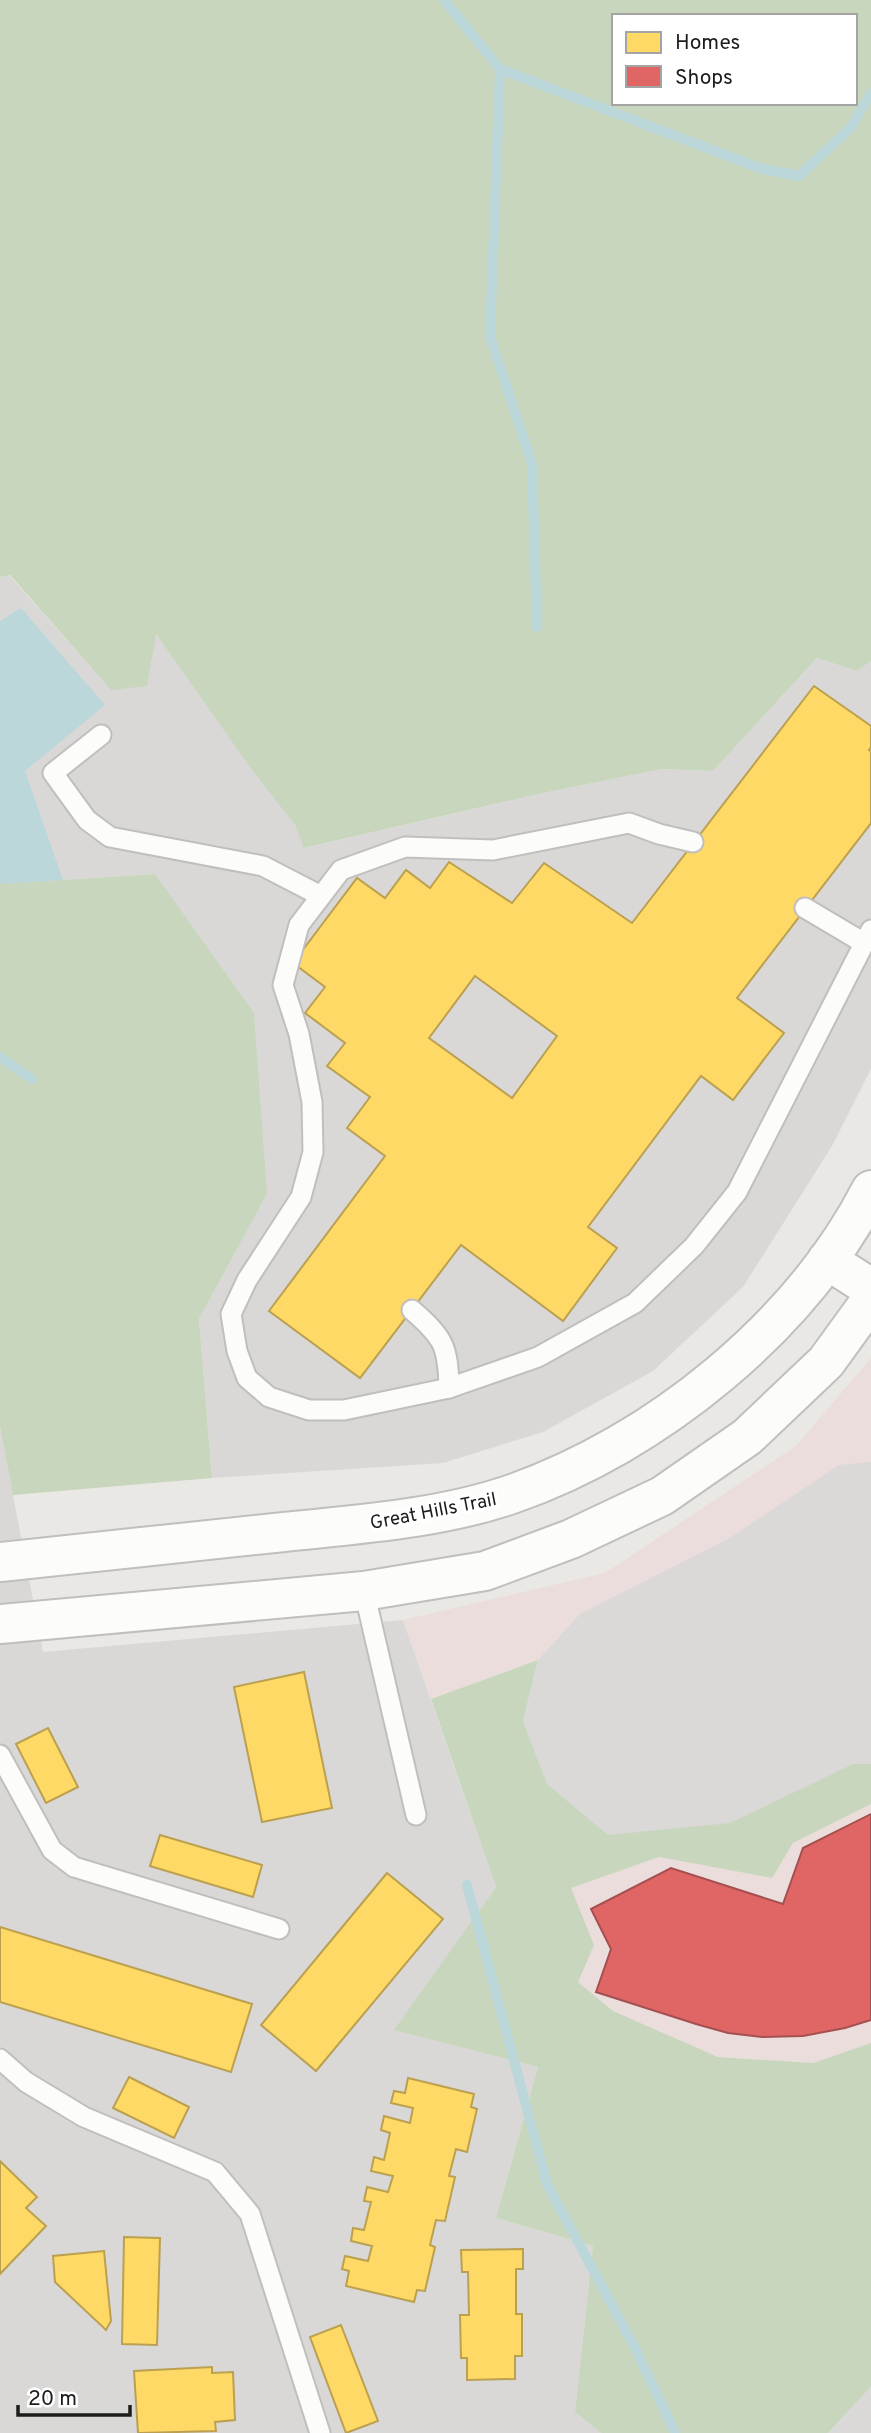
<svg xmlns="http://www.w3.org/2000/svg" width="871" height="2433" font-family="Overpass,sans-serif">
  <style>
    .residential { fill: #d9d8d6 }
    .commercial { fill: #ebdddc }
    .forest { fill: #c8d6bd; fill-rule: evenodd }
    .parking { fill: #dad9d8 }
    .water { fill: #bcd7da }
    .homes { fill: #ffd966; stroke: #bba050; stroke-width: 2; fill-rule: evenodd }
    .shops { fill: #e06666; stroke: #a55050; stroke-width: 2 }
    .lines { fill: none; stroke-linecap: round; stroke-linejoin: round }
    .stream { stroke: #bcd7da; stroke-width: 10 }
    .service-casing { stroke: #c0bfbd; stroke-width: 23 }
    .minor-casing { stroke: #c0bfbd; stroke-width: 42 }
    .tertiary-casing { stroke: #c0bfbd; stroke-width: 42 }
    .service { stroke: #fcfcfb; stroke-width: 19 }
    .minor { stroke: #fcfcfb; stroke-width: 38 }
    .tertiary { stroke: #fcfcfb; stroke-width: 38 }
    .labels { text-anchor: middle; stroke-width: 7; stroke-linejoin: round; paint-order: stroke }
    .street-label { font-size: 19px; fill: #1c1c1c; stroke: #fff }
  </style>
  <rect width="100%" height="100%" fill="#eae8e5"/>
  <!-- residential -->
  <g class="residential">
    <polygon points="9,575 111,690 155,633 295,825 305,848 543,793 662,769 713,771 817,658 857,671 871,661 871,1069 832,1146 743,1287 653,1371 543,1432 443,1463 212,1478 199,1319 267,1194 155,874 0,884 0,577"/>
    <polygon points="0,1427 43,1652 403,1620 496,1887 395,2030 538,2067 496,2218 593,2246 575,2412 601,2433 0,2433"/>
  </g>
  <!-- commercial -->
  <g class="commercial">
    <polygon points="871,1358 871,1764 538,1660 431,1699 403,1620 605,1573 796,1446"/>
    <polygon points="871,1804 871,2043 813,2063 718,2057 613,2011 578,1982 571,1888 659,1857 772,1878 793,1843"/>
  </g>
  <!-- forest -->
  <g class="forest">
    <path d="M0 0H871V661L857 671 817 658 713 771 662 769 543 793 304 848 295 825 250 767 156 634 147 686 111 690 10 575 0 577ZM614 16H855V103H614Z"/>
    <polygon points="155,874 254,1013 267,1194 199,1319 212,1478 13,1495 0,1427 0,884"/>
    <polygon points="538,1660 523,1722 854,1764 871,1764 871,1804 793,1843 772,1878 659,1857 571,1888 594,1945 578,1982 613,2011 718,2057 813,2063 871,2043 871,2387 828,2433 601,2433 575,2412 593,2246 496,2218 538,2067 394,2030 496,1887 431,1699"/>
  </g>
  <!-- parking -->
  <g class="parking">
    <polygon points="871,1462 871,1764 853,1764 730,1823 608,1835 547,1784 523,1722 538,1660 580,1614 728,1539 839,1465"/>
    <polygon points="871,2387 871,2433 828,2433"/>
  </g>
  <!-- water -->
  <polygon class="water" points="21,608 105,705 25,771 63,880 0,884 0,621"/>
  <!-- homes -->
  <g class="homes">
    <path d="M814 686 871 726V747L869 750 871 751V823L737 998 784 1033 733 1100 701 1076 588 1227 617 1248 563 1321 461 1245 360 1378 269 1311 385 1156 347 1128 370 1097 327 1066 345 1043 305 1013 325 987 293 963 357 878 385 898 406 870 430 888 449 862 512 903 544 863 632 923ZM475 976 557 1036 512 1098 429 1038Z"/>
    <polygon points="304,1672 332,1808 262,1822 234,1687"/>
    <polygon points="48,1728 78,1787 46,1803 16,1744"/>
    <polygon points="160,1835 262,1865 253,1897 150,1866"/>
    <polygon points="387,1873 443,1919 316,2071 261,2025"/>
    <polygon points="0,1927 252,2004 231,2072 0,2002"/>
    <polygon points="129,2077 189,2107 174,2138 113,2108"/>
    <polygon points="408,2078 474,2094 471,2107 477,2109 467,2152 456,2149 449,2176 455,2177 445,2221 436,2220 430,2245 435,2247 425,2291 417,2290 414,2302 346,2286 349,2271 342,2269 345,2256 368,2261 372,2246 351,2241 353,2228 364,2230 371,2202 364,2201 367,2187 388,2192 393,2176 371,2171 374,2157 384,2160 390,2133 381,2130 384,2116 410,2123 413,2108 391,2103 394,2091 405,2093"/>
    <polygon points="0,2161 37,2197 26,2208 46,2226 0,2274"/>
    <polygon points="124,2237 160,2238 157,2345 122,2344"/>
    <polygon points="523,2249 523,2269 516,2269 516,2314 522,2314 522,2356 515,2356 515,2379 467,2380 467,2358 461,2358 460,2315 469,2315 468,2272 462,2272 461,2250"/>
    <polygon points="104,2251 111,2321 106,2330 55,2282 53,2256"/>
    <polygon points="341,2325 378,2421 346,2433 310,2337"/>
    <polygon points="212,2367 212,2373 233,2372 235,2420 215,2422 216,2431 138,2433 134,2371"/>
  </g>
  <!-- shops -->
  <polygon class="shops" points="871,1814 871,2020 845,2028 803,2036 762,2037 728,2033 696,2024 596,1992 611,1949 591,1909 671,1868 783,1904 803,1848"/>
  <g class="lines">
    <!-- stream -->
    <g class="stream">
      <polyline points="444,0 500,69 762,169 799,176 851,127 871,93"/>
      <polyline points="500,69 490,336 532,464 537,627"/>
      <polyline points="0,1057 32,1079"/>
      <polyline points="467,1885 547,2184 635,2348 675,2433"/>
    </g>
    <defs>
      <g id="service">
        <polyline points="101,735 53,773 87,820 110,837 263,866 321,896"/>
        <polyline points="693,842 659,834 629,823 493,850 405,847 341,870 299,925 283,985 299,1034 312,1102 313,1152 301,1197 247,1280 231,1314 237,1351 247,1378 269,1397 309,1410 344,1410 449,1388 538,1357 635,1303 694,1246 737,1192 871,930"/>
        <polyline points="805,908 864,943"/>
        <path d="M412 1310C444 1338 448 1346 449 1388"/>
        <polyline points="364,1591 416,1815"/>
        <polyline points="0,1755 52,1850 74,1867 279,1929"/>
        <polyline points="0,2059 26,2082 84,2117 215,2172 250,2214 320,2433"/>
      </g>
      <polyline id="minor" points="827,1260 871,1288"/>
      <g id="tertiary">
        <path d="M0 1562C95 1552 189 1542 284 1532 360 1524 439 1519 512 1494 656 1444 801 1326 871 1190"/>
        <polyline points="0,1624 364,1591 485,1571 571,1539 662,1496 747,1437 826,1362 871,1300"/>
      </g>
    </defs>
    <!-- service casing -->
    <use href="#service" class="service-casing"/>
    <!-- minor casing -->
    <use href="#minor" class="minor-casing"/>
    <!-- tertiary casing -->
    <use href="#tertiary" class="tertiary-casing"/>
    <!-- service -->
    <use href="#service" class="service"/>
    <!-- minor -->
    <use href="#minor" class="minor"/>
    <!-- tertiary -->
    <use href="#tertiary" class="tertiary"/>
  </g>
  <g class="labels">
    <!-- street labels -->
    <g class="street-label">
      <text transform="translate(433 1510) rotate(-11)" y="7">Great Hills Trail</text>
    </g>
  </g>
  <!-- legend -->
  <rect x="612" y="14" width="245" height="91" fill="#ffffff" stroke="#a4a4a4" stroke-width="2"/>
  <rect x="626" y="32" width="35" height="21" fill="#ffd966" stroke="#a4a4a4" stroke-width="2"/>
  <text x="675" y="49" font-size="21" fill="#1c1c1c">Homes</text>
  <rect x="626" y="66" width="35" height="21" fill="#e06666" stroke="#a4a4a4" stroke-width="2"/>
  <text x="675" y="84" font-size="21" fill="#1c1c1c">Shops</text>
  <!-- scale -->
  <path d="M18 2405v10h112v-10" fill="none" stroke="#1c1c1c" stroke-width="3.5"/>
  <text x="28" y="2405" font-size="21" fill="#1c1c1c" stroke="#ffffff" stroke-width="5" paint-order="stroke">20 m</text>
</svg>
